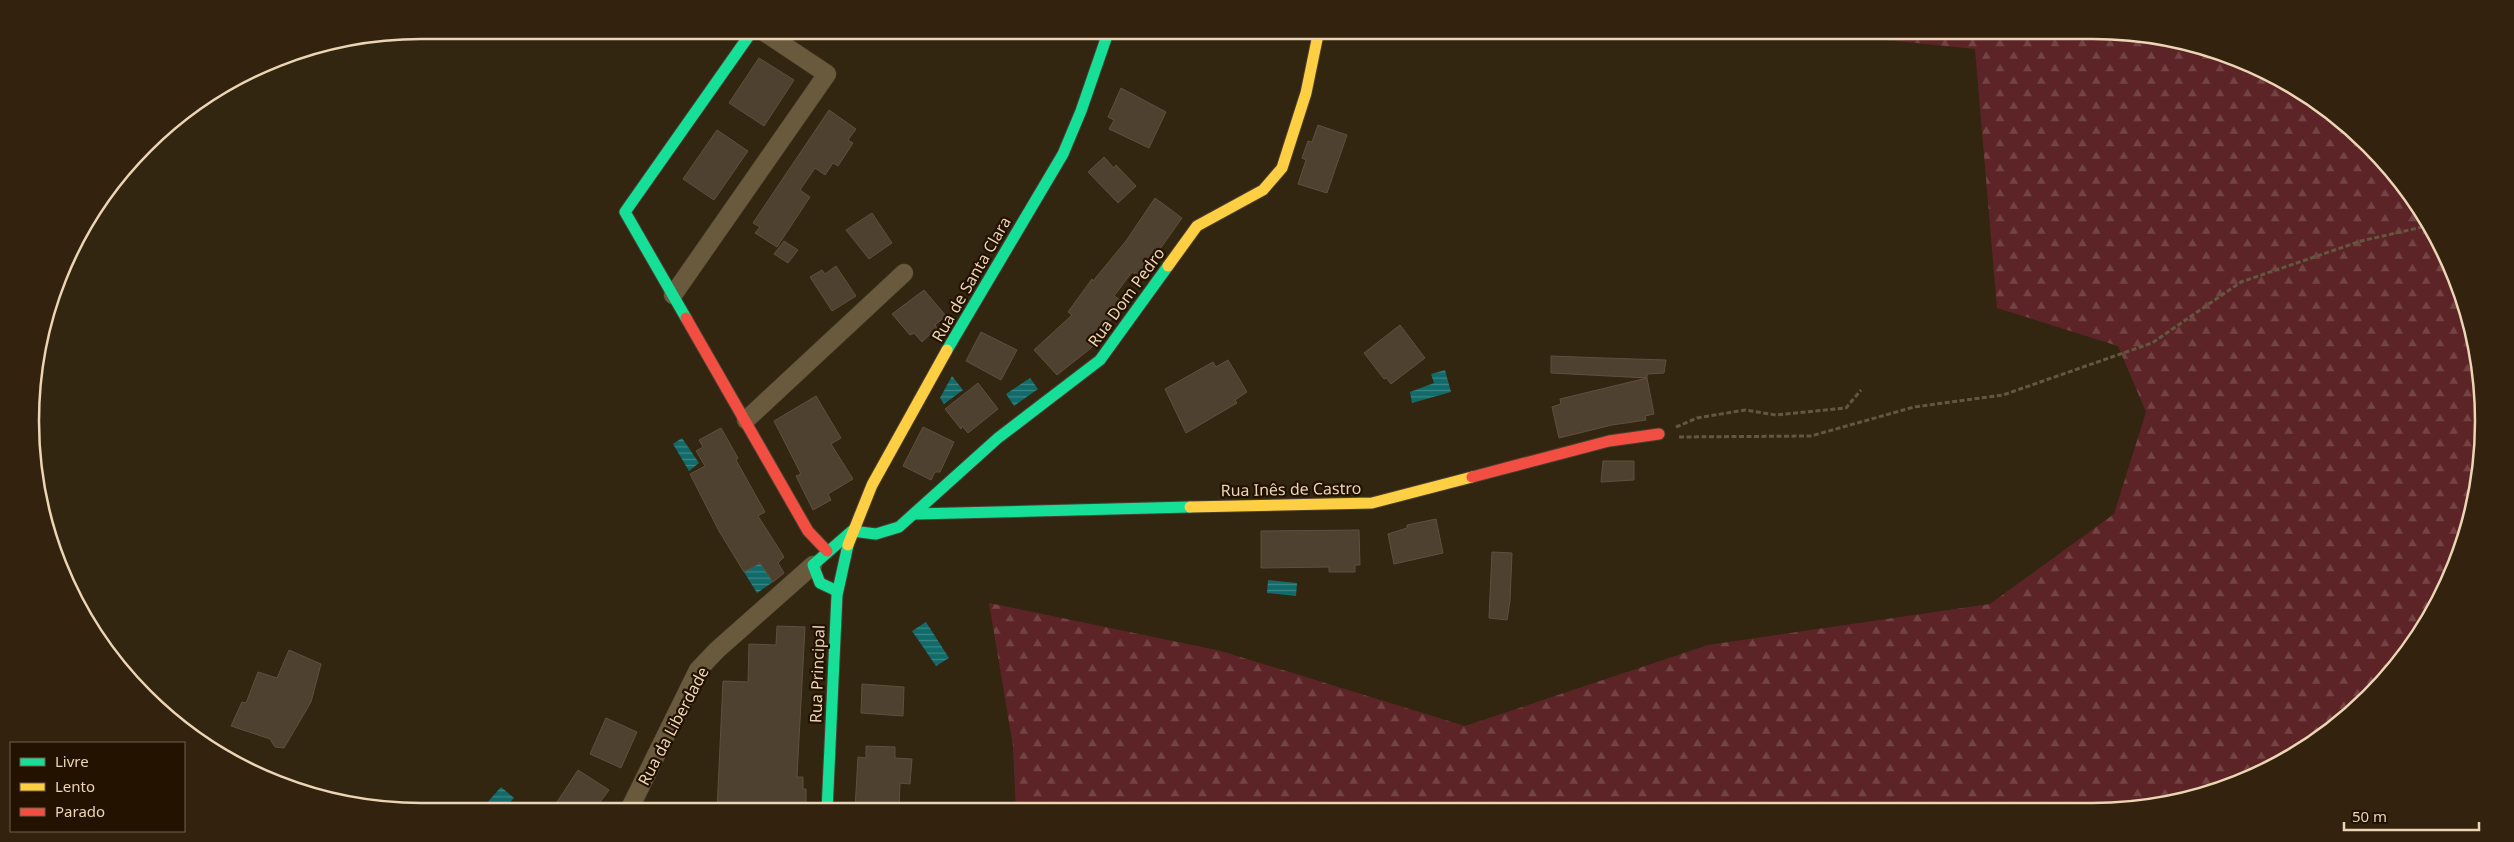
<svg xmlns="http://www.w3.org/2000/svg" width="2514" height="842" font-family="'Noto Sans',sans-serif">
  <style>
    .forest { fill: url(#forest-firs) }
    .water { fill: url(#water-rules) }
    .building { fill: #4f4130; stroke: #614f3d }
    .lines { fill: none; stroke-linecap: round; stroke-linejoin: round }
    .street-casing { stroke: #4b3f2f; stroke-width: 19 }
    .fast-casing { stroke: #4b3f2f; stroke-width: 13 }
    .slow-casing { stroke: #4b3f2f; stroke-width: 13 }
    .jam-casing { stroke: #4b3f2f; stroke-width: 13 }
    .path { stroke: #635741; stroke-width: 3; stroke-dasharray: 5 2.5; stroke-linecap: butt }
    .street { stroke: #695a3e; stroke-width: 18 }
    .fast { stroke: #16e098; stroke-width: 11 }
    .slow { stroke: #ffcf43; stroke-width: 11 }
    .jam { stroke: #f24e42; stroke-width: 11 }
    .labels { text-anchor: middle; stroke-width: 4.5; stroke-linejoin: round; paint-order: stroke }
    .street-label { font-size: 16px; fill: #ebd5b4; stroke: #231200 }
    .rim { fill: none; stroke: #ebd5b4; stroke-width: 2.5 }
  </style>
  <defs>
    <pattern id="forest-firs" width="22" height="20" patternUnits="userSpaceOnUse" patternTransform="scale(1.25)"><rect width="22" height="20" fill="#5d2427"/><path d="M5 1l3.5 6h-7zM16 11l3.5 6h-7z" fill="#744344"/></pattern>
    <pattern id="water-rules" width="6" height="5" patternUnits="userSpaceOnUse" patternTransform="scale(1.25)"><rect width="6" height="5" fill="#106b6a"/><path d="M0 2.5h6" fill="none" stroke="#3f8683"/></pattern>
  </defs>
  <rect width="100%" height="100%" fill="#322611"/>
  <!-- forest -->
  <polygon class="forest" points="1789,30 2093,30 2194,43 2266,70 2331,111 2387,163 2431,225 2463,295 2481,370 2483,446 2471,522 2431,617 2351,715 2243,782 2144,809 1016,811 1013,746 989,603 1221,651 1465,726 1708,645 1990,604 2114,514 2146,412 2118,346 1997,308 1975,49"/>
  <!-- water -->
  <g class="water">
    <polygon points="1445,370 1451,392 1412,403 1410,392 1434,383 1431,374"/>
    <polygon points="952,376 963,390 944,404 940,398"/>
    <polygon points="1030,378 1038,389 1014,406 1006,394"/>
    <polygon points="682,438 699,463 689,471 673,444"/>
    <polygon points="760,563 773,582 757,593 744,572"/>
    <polygon points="1268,580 1297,583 1296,596 1267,593"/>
    <polygon points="926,622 949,658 936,666 912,631"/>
    <polygon points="501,787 514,798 501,812 479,812"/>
  </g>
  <!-- building -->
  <g class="building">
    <polygon points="759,58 794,80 764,126 729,103"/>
    <polygon points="1121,88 1166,112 1149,148 1109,129 1114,120 1108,117"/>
    <polygon points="829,110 856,129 848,140 853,143 838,166 833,163 825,175 815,168 800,190 810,197 777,247 755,233 760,227 753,223"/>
    <polygon points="1318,125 1347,135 1327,193 1298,184 1306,160 1302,158 1308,141 1312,142"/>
    <polygon points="717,130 748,151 714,200 683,179"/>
    <polygon points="1104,157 1114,168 1116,165 1136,186 1118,203 1088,172"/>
    <polygon points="1155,198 1182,218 1140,277 1132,272 1114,296 1122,301 1118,307 1119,308 1091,348 1057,375 1034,350 1072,315 1068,312 1092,279 1093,281 1126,241"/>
    <polygon points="872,213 892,243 869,259 846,230"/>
    <polygon points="784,241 798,250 788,263 774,254"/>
    <polygon points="836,266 856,296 832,311 810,277 822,270 825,274"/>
    <polygon points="924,290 946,316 935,325 937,328 922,342 914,333 910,335 892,314"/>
    <polygon points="1400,325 1425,358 1391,384 1386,378 1384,379 1364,353"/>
    <polygon points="981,332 1017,350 1001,380 966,361"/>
    <polygon points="1551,356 1604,358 1666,360 1664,373 1647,374 1647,378 1551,373"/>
    <polygon points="1228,360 1247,392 1235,400 1237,403 1186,433 1165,389 1213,362 1216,367"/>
    <polygon points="1647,378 1654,414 1645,416 1646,420 1612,425 1559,438 1552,407 1561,404 1560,399"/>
    <polygon points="978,383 998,409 968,433 962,426 961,429 945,409"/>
    <polygon points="816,396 841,438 831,444 853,479 828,494 831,500 813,510 796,476 801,474 774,421"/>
    <polygon points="923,427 954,442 940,472 935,472 931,480 903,466"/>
    <polygon points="721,428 738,458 736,460 765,512 758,516 784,557 778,563 784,573 773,582 760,563 744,572 719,531 690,474 705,466 696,451 703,447 699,440"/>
    <polygon points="1603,461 1634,461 1634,480 1601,482"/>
    <polygon points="1436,519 1443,553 1394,564 1388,534 1407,528 1407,525"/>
    <polygon points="1359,530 1360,565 1355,565 1355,572 1329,572 1329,567 1261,568 1261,531"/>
    <polygon points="1492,552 1512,553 1510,601 1507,620 1489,618"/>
    <polygon points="777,626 805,627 797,777 803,777 803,789 806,789 806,811 717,811 723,681 748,682 749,644 776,645"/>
    <polygon points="289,650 321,664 311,702 284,748 275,747 270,739 231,726 242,702 246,703 258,672 277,678"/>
    <polygon points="862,684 904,687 903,716 861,713"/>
    <polygon points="606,718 637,732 621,768 590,754"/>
    <polygon points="866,746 895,747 895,758 912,759 910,784 900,783 899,811 855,809 858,757 866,758"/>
    <polygon points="578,770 609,790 593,812 565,812 555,805"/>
  </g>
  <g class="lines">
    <defs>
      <g id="street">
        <polyline points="673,295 827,74 761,30"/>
        <polyline points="746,420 904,273"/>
        <polyline points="628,812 698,670 717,650 813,565"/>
      </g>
      <g id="fast">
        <polyline points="686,318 625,212 753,30"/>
        <polyline points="947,350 1063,154 1081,111 1109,30"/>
        <polyline points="915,514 1190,507"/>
        <polyline points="837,591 820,583 813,565 852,531 876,534 899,527 998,438 1100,360 1168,266"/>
        <polyline points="827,811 837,595 848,545"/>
      </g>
      <g id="slow">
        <polyline points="1168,266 1197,226 1263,190 1282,168 1306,93 1319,30"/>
        <polyline points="1190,507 1372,503 1472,477"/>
        <polyline points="848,545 872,485 947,350"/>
      </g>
      <g id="jam">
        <polyline points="686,318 808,531 827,551"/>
        <polyline points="1472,477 1609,441 1659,434"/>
      </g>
    </defs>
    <!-- street casing -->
    <use href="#street" class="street-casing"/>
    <!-- fast casing -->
    <use href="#fast" class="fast-casing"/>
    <!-- slow casing -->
    <use href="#slow" class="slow-casing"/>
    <!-- jam casing -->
    <use href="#jam" class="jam-casing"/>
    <!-- path -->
    <g class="path">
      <polyline points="1676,427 1697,418 1745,410 1776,415 1846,408 1861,390"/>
      <polyline points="1679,437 1811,436 1914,407 2003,395 2152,343 2241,282 2361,241 2431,225"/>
    </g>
    <!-- street -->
    <use href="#street" class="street"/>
    <!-- fast -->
    <use href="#fast" class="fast"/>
    <!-- slow -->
    <use href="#slow" class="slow"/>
    <!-- jam -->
    <use href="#jam" class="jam"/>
  </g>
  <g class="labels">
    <!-- street labels -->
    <g class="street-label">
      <text transform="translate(971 279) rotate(-60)" y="6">Rua de Santa Clara</text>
      <text transform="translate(1126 297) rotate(-54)" y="6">Rua Dom Pedro</text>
      <text transform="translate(1291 489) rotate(-1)" y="6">Rua Inês de Castro</text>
      <text transform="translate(817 674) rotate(-88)" y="6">Rua Principal</text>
      <text transform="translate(673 726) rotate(-62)" y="6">Rua da Liberdade</text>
    </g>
  </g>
  <!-- crop -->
  <path d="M0 0H2514V842H0ZM421 39H2093A382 382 0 0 1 2475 421V421A382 382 0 0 1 2093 803H421A382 382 0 0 1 39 421V421A382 382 0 0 1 421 39Z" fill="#33220e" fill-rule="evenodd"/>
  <path class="rim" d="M421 39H2093A382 382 0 0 1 2475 421V421A382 382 0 0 1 2093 803H421A382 382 0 0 1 39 421V421A382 382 0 0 1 421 39Z"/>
  <!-- legend -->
  <rect x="10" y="742" width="175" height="90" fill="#231200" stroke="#736048"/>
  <rect x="20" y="758" width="25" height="8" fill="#16e098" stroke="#736048"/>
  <text x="55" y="767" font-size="15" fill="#ebd5b4">Livre</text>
  <rect x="20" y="783" width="25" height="8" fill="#ffcf43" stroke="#736048"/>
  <text x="55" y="792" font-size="15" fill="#ebd5b4">Lento</text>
  <rect x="20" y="808" width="25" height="8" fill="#f24e42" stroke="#736048"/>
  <text x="55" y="817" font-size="15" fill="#ebd5b4">Parado</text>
  <!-- scale -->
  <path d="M2344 822v8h135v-8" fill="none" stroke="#ebd5b4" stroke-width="2.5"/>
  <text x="2352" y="822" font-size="15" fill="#ebd5b4" stroke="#231200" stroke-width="4" paint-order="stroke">50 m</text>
</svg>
